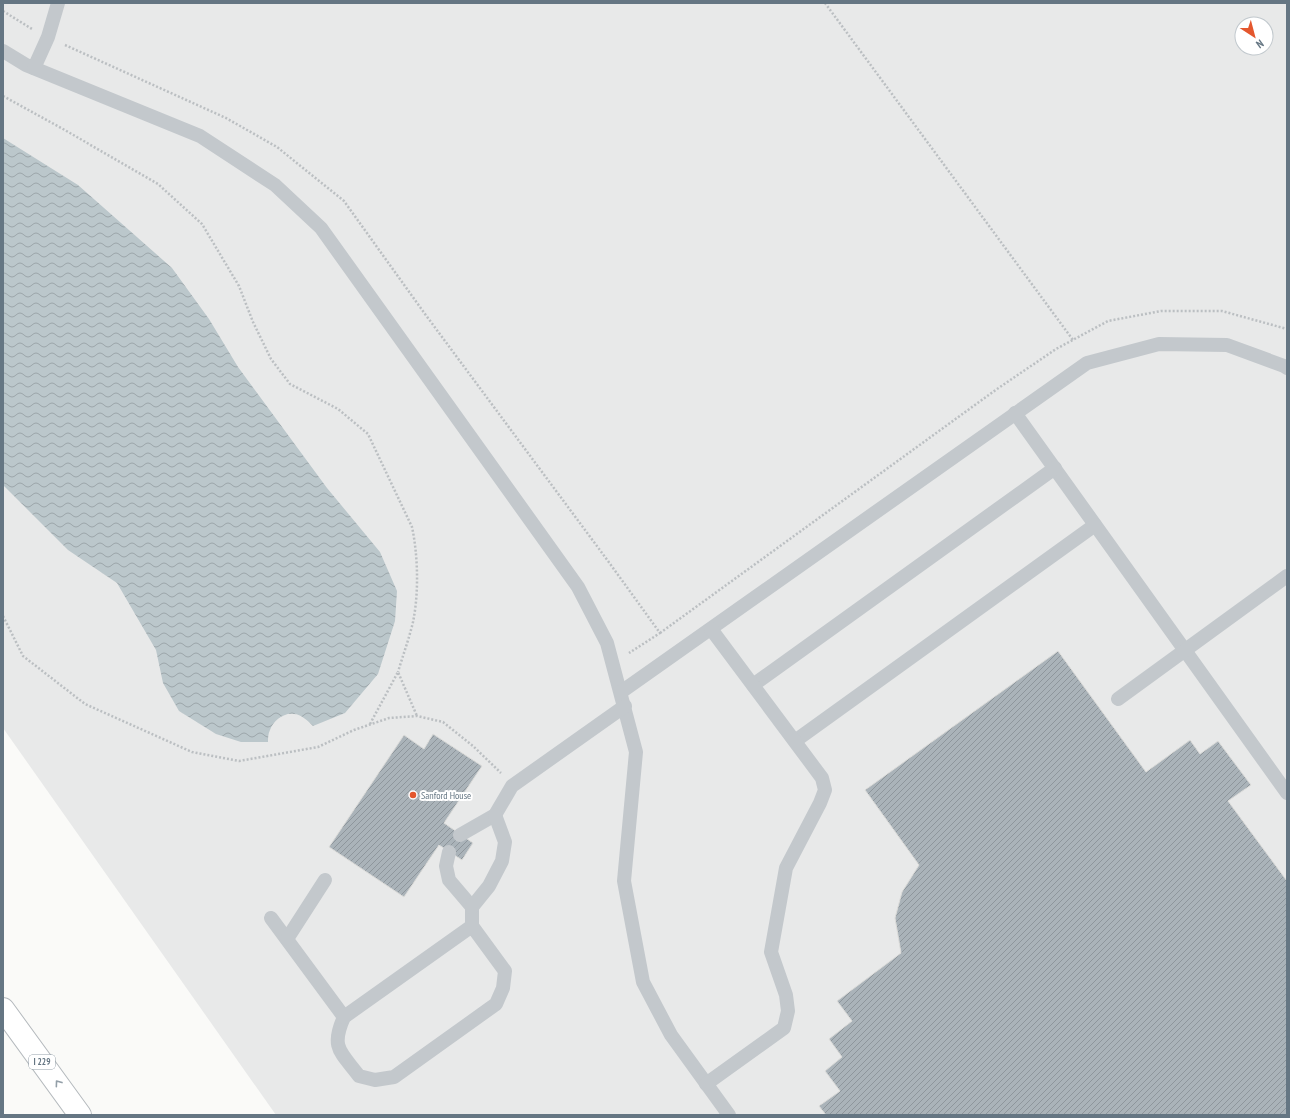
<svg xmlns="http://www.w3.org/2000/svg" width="1290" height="1118" font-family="'PT Sans Narrow',sans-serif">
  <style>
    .built { fill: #e8e9e9; fill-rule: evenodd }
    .water { fill: url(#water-waves) }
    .building { fill: url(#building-hatch); stroke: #dcdcda }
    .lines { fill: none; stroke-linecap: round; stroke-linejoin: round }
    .highway-casing { stroke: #b4b9bd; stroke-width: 24 }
    .path { stroke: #bbbfc2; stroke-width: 2.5; stroke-dasharray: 2 2; stroke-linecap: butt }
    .lane { stroke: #c3c8cc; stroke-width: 14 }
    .highway { stroke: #fff; stroke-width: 22 }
    .oneway { stroke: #939fa8 }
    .poi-dot { fill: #e4572e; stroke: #fff; stroke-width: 1.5 }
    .labels { text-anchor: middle; stroke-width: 4; stroke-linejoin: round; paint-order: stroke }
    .shield { fill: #fff; stroke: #939fa8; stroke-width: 1 }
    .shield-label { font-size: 9px; font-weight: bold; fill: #657683 }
    .poi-label { font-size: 10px; fill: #657683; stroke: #fff; text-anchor: start }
  </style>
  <defs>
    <pattern id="water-waves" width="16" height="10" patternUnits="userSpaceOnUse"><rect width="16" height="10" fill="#bbc7cb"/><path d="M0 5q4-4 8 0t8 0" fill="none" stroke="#9ca6aa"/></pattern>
    <pattern id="building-hatch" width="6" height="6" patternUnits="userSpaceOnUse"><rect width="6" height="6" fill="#aab3b9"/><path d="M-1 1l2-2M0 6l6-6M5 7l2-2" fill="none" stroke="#8e969c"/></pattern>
  </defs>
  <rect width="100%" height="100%" fill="#fafaf8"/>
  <!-- built -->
  <path class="built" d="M3 3H1287V1115H276L3 728ZM1242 24H1266V48H1242Z"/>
  <!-- water -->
  <path class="water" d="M3 138 78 185 172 268 209 319 238 367 327 488 380 552 397 591 395 621 378 674 345 713 313 726C308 721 301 714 294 714 284 712 273 721 270 730 268 734 268 738 268 742H241L216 734 179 711 163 683 156 650 117 583 68 550 3 485Z"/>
  <!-- building -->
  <g class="building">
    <polygon points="1058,651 1146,772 1190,740 1200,754 1218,741 1251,785 1228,801 1287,881 1287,1115 826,1115 819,1106 840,1091 825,1071 842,1057 829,1039 852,1021 837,1001 901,953 895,918 902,892 919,865 865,790"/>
    <polygon points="433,734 482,766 444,823 473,843 462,860 439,845 404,897 329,847 404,735 424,749"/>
  </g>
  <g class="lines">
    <defs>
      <polyline id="highway" points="3,1009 80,1115"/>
    </defs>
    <!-- highway casing -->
    <use href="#highway" class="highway-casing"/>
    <!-- path -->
    <g class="path">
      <polyline points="825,3 1073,340"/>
      <polyline points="3,11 32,29"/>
      <polyline points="65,45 226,118 277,147 344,201 425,314 608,561 660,633 629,653"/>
      <path d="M3 96 63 129 158 184 202 224 239 286 253 322 271 359 290 384 338 409 368 434 412 527C418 555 419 593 413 622 409 639 403 655 398 672"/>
      <polyline points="3,616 23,656 85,704 192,752 239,761 318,747 354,730 389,718 417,716 443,722 473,746 501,773"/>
      <polyline points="660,633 997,389 1056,349 1108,321 1161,311 1222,311 1287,329"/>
      <polyline points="370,724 398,672 417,716"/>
    </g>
    <!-- lane -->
    <g class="lane">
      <polyline points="3,51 26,65 200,136 275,185 321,228 578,587 607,643 636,752 624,881 643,982 671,1035 729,1115"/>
      <polyline points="34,68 48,37 58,3"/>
      <polyline points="1015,413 1287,793"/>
      <polyline points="753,685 1055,468"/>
      <polyline points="621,692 1087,363 1159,344 1227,345 1284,366 1287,368"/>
      <polyline points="1118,699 1287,576"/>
      <polyline points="795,741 1095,525"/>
      <polyline points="460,835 495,815 512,786 625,706"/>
      <path d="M449 852 446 866 449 880 472 907V926L505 971 503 988 496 1004 394 1077 375 1080 359 1076C341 1052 330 1048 344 1017L472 926"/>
      <polyline points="472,907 489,886 502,861 505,842 495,815"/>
      <polyline points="271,918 344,1017"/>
      <polyline points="287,939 325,880"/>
      <polyline points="706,1084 784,1028 788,1011 786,995 771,952 786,868 820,803 825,790 822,778 711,629"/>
    </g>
    <!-- highway -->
    <use href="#highway" class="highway"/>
  </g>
  <!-- one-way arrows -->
  <defs><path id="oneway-chevron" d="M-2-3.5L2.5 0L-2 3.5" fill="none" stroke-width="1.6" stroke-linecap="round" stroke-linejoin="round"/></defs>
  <use class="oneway" href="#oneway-chevron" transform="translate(58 1083) rotate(-126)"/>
  <!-- markers -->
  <circle class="poi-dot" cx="413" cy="795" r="4"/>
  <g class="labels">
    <!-- shield labels -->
    <rect class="shield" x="29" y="1055" width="26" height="14" rx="3"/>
    <g class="shield-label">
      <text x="42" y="1065">I 229</text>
    </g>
    <!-- poi labels -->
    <g class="poi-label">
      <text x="421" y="799">Sanford House</text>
    </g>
  </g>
  <!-- border -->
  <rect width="1290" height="1118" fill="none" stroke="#657683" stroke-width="8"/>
  <!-- north arrow -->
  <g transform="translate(1254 36) rotate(144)"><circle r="19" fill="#ffffff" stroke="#c1c8cd"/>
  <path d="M0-3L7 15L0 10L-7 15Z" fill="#e4572e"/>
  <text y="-6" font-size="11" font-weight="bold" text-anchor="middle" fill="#657683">N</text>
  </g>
</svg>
